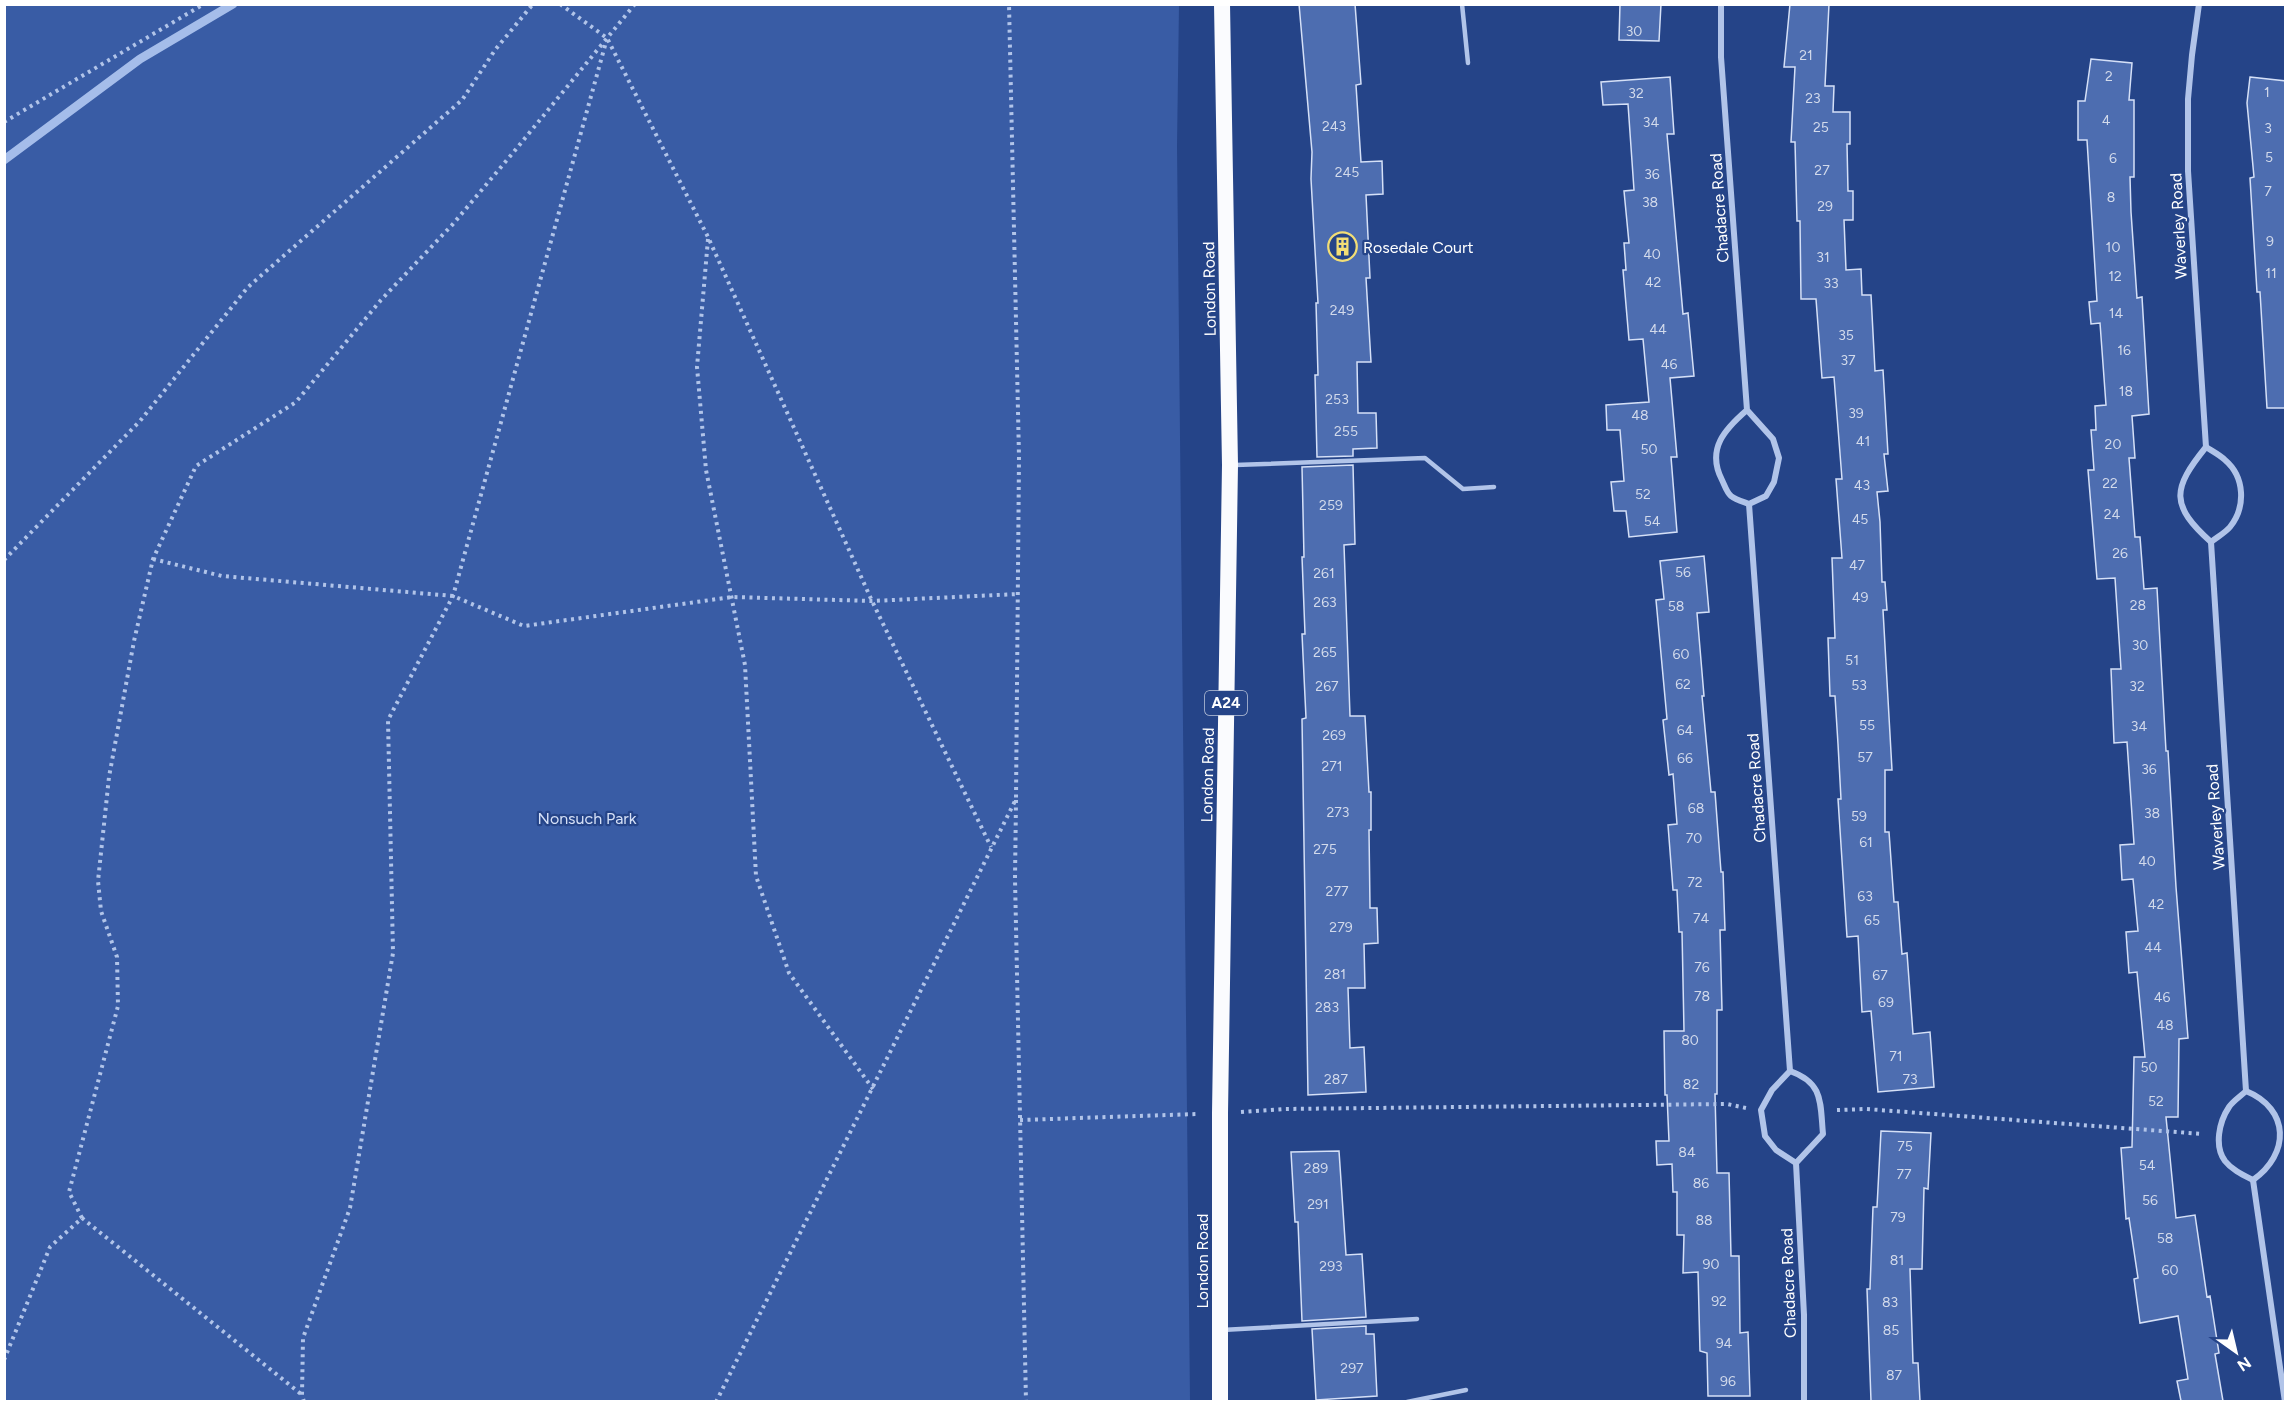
<svg xmlns="http://www.w3.org/2000/svg" width="2290" height="1406" font-family="Figtree,sans-serif">
  <style>
    .green { fill: #395ca5 }
    .lines { fill: none; stroke-linecap: round; stroke-linejoin: round }
    .stream { stroke: #a5bdea; stroke-width: 9 }
    .building { fill: #4d6db0; stroke: #d5e0f7; stroke-width: 1.5 }
    .path { stroke: #b1c4e9; stroke-width: 4; stroke-dasharray: 3 4.5; stroke-linecap: butt }
    .service { stroke: #b1c4e9; stroke-width: 4.5 }
    .minor { stroke: #b1c4e9; stroke-width: 6 }
    .trunk { stroke: #fafbfe; stroke-width: 16 }
    .labels { text-anchor: middle; stroke-width: 4.5; stroke-linejoin: round; paint-order: stroke }
    .number-label { font-size: 14px; fill: #d2daeb }
    .shield { fill: #254488; stroke: #bec7db; stroke-width: 1.5 }
    .shield-label { font-size: 15px; font-weight: bold; fill: #fff }
    .street-label { font-size: 16px; fill: #fff; stroke: #254488 }
    .poi-label { font-size: 16px; fill: #fff; stroke: #254488; text-anchor: start }
    .park-label { font-size: 16px; fill: #d5e0f7; stroke: #254488 }
  </style>
  <rect width="100%" height="100%" fill="#254488"/>
  <!-- green -->
  <polygon class="green" points="5,4 1179,5 1177,146 1190,1401 5,1401"/>
  <g class="lines">
    <!-- stream -->
    <polyline class="stream" points="4,160 140,59 233,4"/>
  </g>
  <!-- building -->
  <g class="building">
    <polygon points="1299,4 1355,4 1361,84 1356,85 1361,162 1382,161 1383,194 1366,195 1370,278 1366,278 1371,362 1357,362 1358,413 1376,413 1377,448 1353,449 1353,456 1317,457 1315,375 1318,375 1316,303 1318,303 1311,179 1312,152"/>
    <polygon points="1620,4 1661,4 1659,41 1619,40"/>
    <polygon points="1790,4 1829,4 1825,86 1834,86 1833,112 1850,112 1850,144 1847,144 1848,191 1853,191 1853,220 1844,220 1846,270 1861,269 1862,295 1871,295 1875,371 1883,370 1888,454 1884,454 1888,491 1877,492 1880,522 1882,582 1885,582 1887,610 1883,610 1892,770 1885,770 1885,832 1889,832 1894,902 1898,902 1902,954 1907,953 1913,1034 1930,1032 1934,1087 1878,1092 1871,1011 1862,1012 1858,936 1847,937 1838,799 1841,799 1838,744 1835,696 1830,696 1828,638 1835,638 1832,558 1842,558 1836,479 1842,479 1834,377 1822,378 1816,299 1801,299 1800,221 1797,221 1795,142 1791,142 1795,67 1784,67"/>
    <polygon points="2091,59 2132,63 2129,100 2134,100 2134,177 2130,177 2131,212 2137,298 2142,297 2149,414 2132,416 2135,458 2129,458 2135,537 2140,537 2144,589 2157,588 2166,751 2168,751 2176,887 2188,1038 2179,1039 2178,1117 2166,1117 2176,1218 2195,1215 2207,1297 2210,1296 2219,1353 2215,1354 2223,1401 2181,1401 2177,1381 2188,1379 2178,1316 2140,1323 2134,1279 2138,1278 2129,1218 2126,1219 2121,1148 2132,1147 2134,1057 2145,1057 2137,972 2129,973 2126,932 2138,931 2133,879 2122,880 2120,845 2134,844 2127,742 2114,743 2111,669 2121,669 2115,578 2097,579 2088,470 2094,470 2091,430 2096,430 2095,406 2106,405 2100,323 2091,324 2089,302 2097,301 2087,140 2078,140 2078,101 2085,101"/>
    <polygon points="1670,77 1674,134 1667,134 1683,314 1688,313 1694,376 1670,378 1677,457 1671,457 1677,532 1629,537 1626,511 1614,511 1611,482 1624,481 1620,430 1607,430 1606,405 1649,402 1643,339 1629,340 1623,270 1626,270 1624,243 1629,243 1624,191 1634,190 1628,104 1603,105 1601,82"/>
    <polygon points="2250,77 2286,81 2286,408 2267,408 2260,292 2257,292 2250,178 2254,177 2247,103"/>
    <polygon points="1353,465 1355,544 1344,545 1350,716 1365,716 1369,792 1371,792 1371,830 1369,830 1370,908 1377,908 1378,943 1364,944 1365,988 1348,988 1350,1048 1364,1047 1366,1092 1308,1095 1302,719 1306,718 1302,634 1305,634 1302,557 1304,557 1302,467"/>
    <polygon points="1704,556 1709,612 1697,613 1704,696 1702,696 1711,792 1715,792 1721,872 1723,872 1725,930 1720,930 1722,1010 1717,1010 1717,1094 1715,1094 1717,1173 1729,1173 1731,1256 1739,1256 1740,1333 1748,1332 1750,1396 1708,1396 1707,1353 1700,1351 1698,1272 1683,1273 1684,1235 1677,1235 1677,1192 1673,1192 1672,1164 1657,1165 1656,1141 1669,1141 1667,1095 1665,1095 1664,1031 1684,1031 1682,932 1679,932 1677,890 1673,890 1668,825 1677,824 1673,774 1669,775 1663,720 1667,719 1656,600 1664,599 1660,561"/>
    <polygon points="1881,1131 1931,1133 1928,1189 1924,1188 1922,1269 1910,1269 1913,1363 1918,1363 1920,1401 1871,1401 1867,1289 1870,1289 1873,1207 1877,1207"/>
    <polygon points="1339,1151 1346,1255 1362,1254 1366,1317 1302,1321 1298,1222 1295,1222 1291,1152"/>
    <polygon points="1366,1326 1366,1334 1374,1334 1377,1396 1316,1400 1312,1329"/>
  </g>
  <g class="lines">
    <!-- path -->
    <g class="path">
      <polyline points="560,4 607,38 708,237 872,601 991,847"/>
      <polyline points="4,122 204,4"/>
      <polyline points="708,239 697,367 706,470 745,665 756,876 789,973 873,1089"/>
      <polyline points="153,559 222,576 453,596 524,626 732,597 872,601 1018,594"/>
      <polyline points="4,560 140,421 248,287 462,100 495,50 533,4"/>
      <polyline points="1016,800 1015,879 1026,1402"/>
      <polyline points="1837,1110 1866,1109 2203,1134"/>
      <polyline points="1241,1112 1284,1109 1727,1104 1746,1108"/>
      <polyline points="1020,1120 1197,1114"/>
      <polyline points="82,1218 69,1192 118,1006 117,957 101,911 98,881 109,777 134,641 153,559 196,466 296,402 381,300 453,224 512,154 635,4"/>
      <polyline points="4,1360 50,1247 82,1218 301,1394"/>
      <polyline points="304,1402 302,1395 303,1338 350,1208 393,953 388,720 453,596 606,42"/>
      <polyline points="716,1402 1016,799 1019,457 1009,4"/>
    </g>
    <!-- service -->
    <g class="service">
      <polyline points="1462,4 1468,63"/>
      <polyline points="1235,465 1425,458 1463,489 1494,487"/>
      <polyline points="1222,1330 1417,1319"/>
      <polyline points="1407,1402 1466,1390"/>
    </g>
    <!-- minor -->
    <g class="minor">
      <path d="M1721 4V57L1747 410 1773 439 1779 458 1774 482 1766 496 1749 504C1744 502 1736 500 1731 496 1727 493 1724 484 1722 480 1706 449 1725 429 1747 410"/>
      <path d="M2199 4 2192 55 2188 99V171L2206 447C2172 489 2170 505 2211 542L2246 1091C2241 1096 2233 1101 2229 1107 2219 1122 2214 1146 2225 1161 2232 1170 2243 1175 2253 1180"/>
      <path d="M2206 447C2212 451 2220 455 2225 460 2245 477 2246 507 2230 527 2225 533 2217 537 2211 542"/>
      <polyline points="1749,504 1790,1071 1772,1090 1761,1110 1765,1136 1776,1150 1796,1163"/>
      <path d="M1790 1071C1824 1083 1820 1103 1823 1134L1796 1163 1804 1315V1402"/>
      <path d="M2246 1091C2290 1109 2290 1154 2253 1180"/>
      <polyline points="2253,1180 2285,1402"/>
    </g>
    <!-- trunk -->
    <polyline class="trunk" points="1220,1402 1220,1113 1230,465 1222,4"/>
  </g>
  <!-- icons -->
  <defs>
    <symbol id="building-ring" viewBox="-11 -11 22 22"><circle r="9.5" fill="#254488" stroke="#f3de75" stroke-width="1.5"/><path d="M-4-6H4V6H1V3H-1V6H-4ZM-2.5-4.3h1.7v1.8h-1.7ZM.8-4.3h1.7v1.8H.8ZM-2.5-1h1.7V.8h-1.7ZM.8-1h1.7V.8H.8Z" fill="#f3de75"/></symbol>
  </defs>
  <g fill-rule="evenodd">
    <use href="#building-ring" x="1326" y="230" width="33" height="33"/>
  </g>
  <g class="labels">
    <!-- number labels -->
    <g class="number-label">
      <text x="1634" y="36">30</text>
      <text x="1806" y="60">21</text>
      <text x="2109" y="81">2</text>
      <text x="2267" y="97">1</text>
      <text x="1636" y="98">32</text>
      <text x="1813" y="103">23</text>
      <text x="2106" y="125">4</text>
      <text x="1651" y="127">34</text>
      <text x="1334" y="131">243</text>
      <text x="1821" y="132">25</text>
      <text x="2268" y="133">3</text>
      <text x="2269" y="162">5</text>
      <text x="2113" y="163">6</text>
      <text x="1822" y="175">27</text>
      <text x="1347" y="177">245</text>
      <text x="1652" y="179">36</text>
      <text x="2268" y="196">7</text>
      <text x="2111" y="202">8</text>
      <text x="1650" y="207">38</text>
      <text x="1825" y="211">29</text>
      <text x="2270" y="246">9</text>
      <text x="2113" y="252">10</text>
      <text x="1652" y="259">40</text>
      <text x="1823" y="262">31</text>
      <text x="2271" y="278">11</text>
      <text x="2115" y="281">12</text>
      <text x="1653" y="287">42</text>
      <text x="1831" y="288">33</text>
      <text x="1342" y="315">249</text>
      <text x="2116" y="318">14</text>
      <text x="1658" y="334">44</text>
      <text x="1846" y="340">35</text>
      <text x="2124" y="355">16</text>
      <text x="1848" y="365">37</text>
      <text x="1669" y="369">46</text>
      <text x="2126" y="396">18</text>
      <text x="1337" y="404">253</text>
      <text x="1856" y="418">39</text>
      <text x="1640" y="420">48</text>
      <text x="1346" y="436">255</text>
      <text x="1863" y="446">41</text>
      <text x="2113" y="449">20</text>
      <text x="1649" y="454">50</text>
      <text x="2110" y="488">22</text>
      <text x="1862" y="490">43</text>
      <text x="1643" y="499">52</text>
      <text x="1331" y="510">259</text>
      <text x="2112" y="519">24</text>
      <text x="1860" y="524">45</text>
      <text x="1652" y="526">54</text>
      <text x="2120" y="558">26</text>
      <text x="1857" y="570">47</text>
      <text x="1683" y="577">56</text>
      <text x="1324" y="578">261</text>
      <text x="1860" y="602">49</text>
      <text x="1325" y="607">263</text>
      <text x="2138" y="610">28</text>
      <text x="1676" y="611">58</text>
      <text x="2140" y="650">30</text>
      <text x="1325" y="657">265</text>
      <text x="1681" y="659">60</text>
      <text x="1852" y="665">51</text>
      <text x="1683" y="689">62</text>
      <text x="1859" y="690">53</text>
      <text x="1327" y="691">267</text>
      <text x="2137" y="691">32</text>
      <text x="1867" y="730">55</text>
      <text x="2139" y="731">34</text>
      <text x="1685" y="735">64</text>
      <text x="1334" y="740">269</text>
      <text x="1865" y="762">57</text>
      <text x="1685" y="763">66</text>
      <text x="1332" y="771">271</text>
      <text x="2149" y="774">36</text>
      <text x="1696" y="813">68</text>
      <text x="1338" y="817">273</text>
      <text x="2152" y="818">38</text>
      <text x="1859" y="821">59</text>
      <text x="1694" y="843">70</text>
      <text x="1866" y="847">61</text>
      <text x="1325" y="854">275</text>
      <text x="2147" y="866">40</text>
      <text x="1695" y="887">72</text>
      <text x="1337" y="896">277</text>
      <text x="1865" y="901">63</text>
      <text x="2156" y="909">42</text>
      <text x="1701" y="923">74</text>
      <text x="1872" y="925">65</text>
      <text x="1341" y="932">279</text>
      <text x="2153" y="952">44</text>
      <text x="1702" y="972">76</text>
      <text x="1335" y="979">281</text>
      <text x="1880" y="980">67</text>
      <text x="1702" y="1001">78</text>
      <text x="2162" y="1002">46</text>
      <text x="1886" y="1007">69</text>
      <text x="1327" y="1012">283</text>
      <text x="2165" y="1030">48</text>
      <text x="1690" y="1045">80</text>
      <text x="1896" y="1061">71</text>
      <text x="2149" y="1072">50</text>
      <text x="1336" y="1084">287</text>
      <text x="1910" y="1084">73</text>
      <text x="1691" y="1089">82</text>
      <text x="2156" y="1106">52</text>
      <text x="1905" y="1151">75</text>
      <text x="1687" y="1157">84</text>
      <text x="2147" y="1170">54</text>
      <text x="1316" y="1173">289</text>
      <text x="1904" y="1179">77</text>
      <text x="1701" y="1188">86</text>
      <text x="2150" y="1205">56</text>
      <text x="1318" y="1209">291</text>
      <text x="1898" y="1222">79</text>
      <text x="1704" y="1225">88</text>
      <text x="2165" y="1243">58</text>
      <text x="1897" y="1265">81</text>
      <text x="1711" y="1269">90</text>
      <text x="1331" y="1271">293</text>
      <text x="2170" y="1275">60</text>
      <text x="1719" y="1306">92</text>
      <text x="1890" y="1307">83</text>
      <text x="1891" y="1335">85</text>
      <text x="1724" y="1348">94</text>
      <text x="1352" y="1373">297</text>
      <text x="1894" y="1380">87</text>
      <text x="1728" y="1386">96</text>
    </g>
    <!-- shield labels -->
    <rect class="shield" x="1205" y="691" width="42" height="24" rx="4.5"/>
    <g class="shield-label">
      <text x="1226" y="708">A24</text>
    </g>
    <!-- street labels -->
    <g class="street-label">
      <text transform="translate(1719 208) rotate(-94)" y="6">Chadacre Road</text>
      <text transform="translate(2178 226) rotate(-93)" y="6">Waverley Road</text>
      <text transform="translate(1209 289) rotate(-91)" y="6">London Road</text>
      <text transform="translate(1207 775) rotate(-89)" y="6">London Road</text>
      <text transform="translate(1756 788) rotate(-94)" y="6">Chadacre Road</text>
      <text transform="translate(2215 817) rotate(-94)" y="6">Waverley Road</text>
      <text transform="translate(1202 1261) rotate(-90)" y="6">London Road</text>
      <text transform="translate(1788 1283) rotate(-92)" y="6">Chadacre Road</text>
    </g>
    <!-- poi labels -->
    <g class="poi-label">
      <text x="1363" y="253">Rosedale Court</text>
    </g>
    <!-- park labels -->
    <g class="park-label">
      <text x="587" y="824">Nonsuch Park</text>
    </g>
  </g>
  <!-- border -->
  <rect width="2290" height="1406" fill="none" stroke="#ffffff" stroke-width="12"/>
  <!-- north arrow -->
  <g transform="translate(2236 1352) rotate(146)" stroke="#254488" stroke-width="4.5" paint-order="stroke">
  <path d="M0-4.5L10 22L0 15L-10 22Z" fill="#ffffff"/>
  <text y="-9" font-size="16" font-weight="bold" text-anchor="middle" fill="#ffffff">N</text>
  </g>
</svg>
